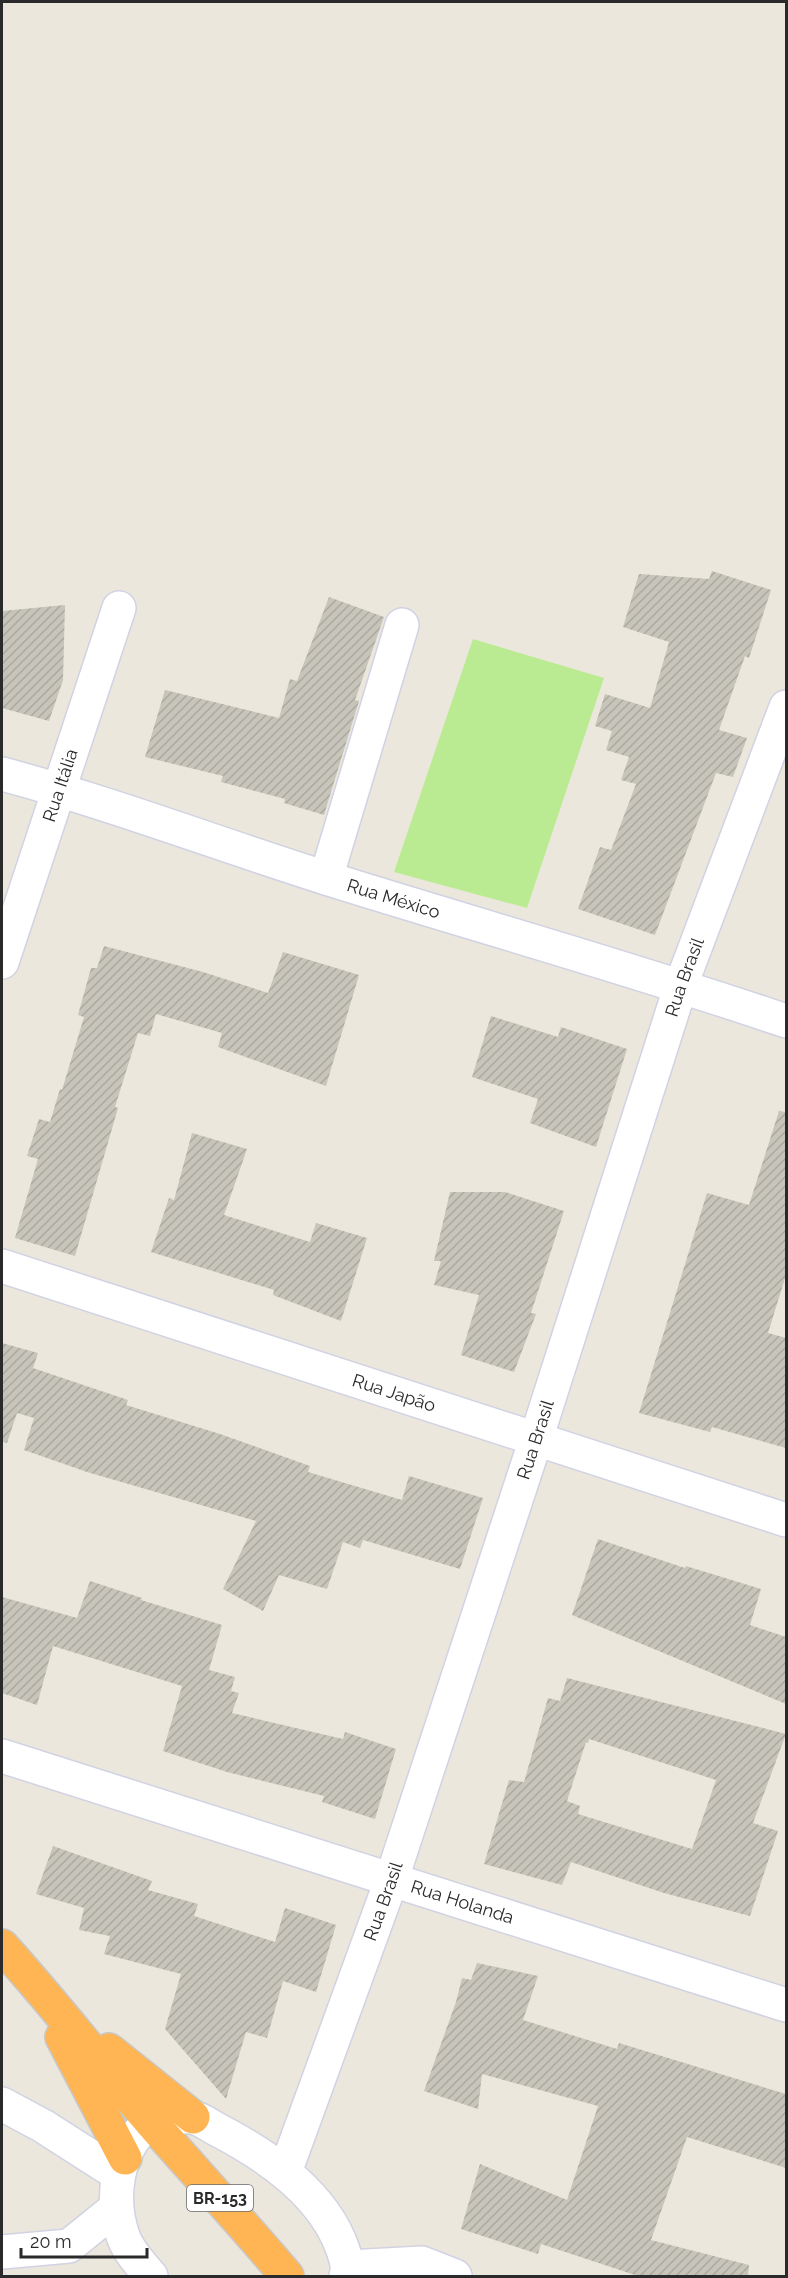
<svg xmlns="http://www.w3.org/2000/svg" width="788" height="2278" font-family="Raleway,sans-serif">
  <style>
    .pitch { fill: #baeb93 }
    .building { fill: url(#building-hatch); fill-rule: evenodd }
    .lines { fill: none; stroke-linecap: round; stroke-linejoin: round }
    .street-casing { stroke: #d1d2e3; stroke-width: 36 }
    .highway-casing { stroke: #c8c8c8; stroke-width: 36 }
    .street { stroke: #fff; stroke-width: 33 }
    .highway { stroke: #ffb554; stroke-width: 33 }
    .labels { text-anchor: middle; stroke-width: 4.5; stroke-linejoin: round; paint-order: stroke }
    .shield { fill: #fff; stroke: #6a6a6a; stroke-width: 1.5 }
    .shield-label { font-size: 16px; font-weight: bold; fill: #2a2a2a }
    .street-label { font-size: 18px; fill: #2a2a2a; stroke: #fff }
  </style>
  <defs>
    <pattern id="building-hatch" width="6" height="6" patternUnits="userSpaceOnUse" patternTransform="scale(1.5)"><rect width="6" height="6" fill="#c7c5ba"/><path d="M-1 1l2-2M0 6l6-6M5 7l2-2" fill="none" stroke="#aba9a0"/></pattern>
  </defs>
  <rect width="100%" height="100%" fill="#ece7dc"/>
  <!-- pitch -->
  <polygon class="pitch" points="473,639 604,678 527,908 394,872"/>
  <!-- building -->
  <g class="building">
    <polygon points="712,571 771,590 749,658 745,656 719,730 747,738 733,777 716,773 655,935 578,909 600,847 611,850 636,784 621,780 629,757 606,750 612,731 595,726 605,694 650,708 669,642 623,627 639,574 709,579"/>
    <polygon points="329,597 384,617 355,700 359,701 324,815 284,803 285,799 221,782 223,776 145,757 165,690 279,718 290,679 297,681"/>
    <polygon points="65,605 63,680 49,721 2,708 2,611"/>
    <polygon points="104,946 203,972 268,993 283,952 359,975 326,1086 218,1047 222,1033 156,1014 150,1036 138,1033 115,1107 118,1108 75,1256 15,1238 38,1159 27,1156 39,1119 50,1122 60,1089 62,1090 84,1017 78,1015 91,968 97,968"/>
    <polygon points="491,1016 558,1037 561,1027 627,1049 596,1147 530,1123 538,1099 472,1077"/>
    <polygon points="779,1111 786,1112 786,1275 768,1333 786,1338 786,1448 712,1427 710,1432 639,1413 707,1193 749,1205"/>
    <polygon points="192,1133 247,1149 224,1215 310,1242 316,1223 367,1238 341,1321 273,1295 274,1290 151,1252 169,1198 174,1200"/>
    <polygon points="450,1192 505,1192 564,1211 531,1313 536,1314 514,1372 461,1355 479,1295 434,1285 441,1261 434,1261"/>
    <polygon points="2,1343 38,1353 33,1368 128,1400 126,1405 220,1434 310,1466 308,1472 402,1500 409,1476 483,1498 460,1569 363,1540 360,1548 343,1542 327,1589 279,1575 263,1611 223,1589 256,1521 87,1472 24,1450 34,1418 17,1413 7,1443 2,1442"/>
    <polygon points="598,1539 685,1568 686,1566 761,1589 750,1625 786,1637 786,1704 572,1615"/>
    <polygon points="90,1581 142,1598 141,1600 222,1625 209,1670 235,1677 231,1691 239,1693 232,1713 343,1739 345,1732 396,1749 375,1819 322,1802 324,1796 227,1772 163,1751 182,1686 53,1646 37,1705 2,1693 2,1597 77,1618"/>
    <path d="M567 1678 786 1734 753 1823 778 1831 750 1916 664 1893 571 1862 562 1885 484 1864 509 1780 524 1782 548 1698 560 1701ZM589 1739 716 1780 692 1849 578 1814 580 1806 567 1801 586 1742 588 1743Z"/>
    <polygon points="53,1846 152,1881 148,1890 198,1904 194,1916 275,1942 285,1908 336,1925 316,1992 283,1981 267,2038 246,2032 226,2099 165,2029 181,1974 104,1954 110,1936 79,1930 84,1908 36,1894"/>
    <polygon points="477,1963 538,1976 523,2020 617,2049 619,2043 786,2094 786,2168 687,2137 651,2240 749,2265 748,2277 641,2277 541,2244 538,2254 461,2229 480,2164 567,2200 598,2106 482,2074 478,2109 424,2091 456,2002 462,1978 471,1980"/>
  </g>
  <g class="lines">
    <defs>
      <g id="street">
        <path id="s1" d="M2 774C111 803 218 844 326 878 479 926 634 969 786 1021"/>
        <polyline points="326,878 402,625"/>
        <path id="s2" d="M2 962 119 608"/>
        <path id="s3" d="M2 1266 786 1520"/>
        <path id="s4" d="M2 1756 786 2005"/>
        <polyline points="2,2104 43,2126 118,2174"/>
        <path id="s5" d="M285 2172 391 1881 536 1439 681 985 786 707"/>
        <polyline points="2,2252 69,2246 116,2208"/>
        <polyline points="348,2267 422,2263 455,2276"/>
        <path d="M151 2276C141 2265 128 2251 123 2236 110 2198 116 2149 149 2123 158 2116 178 2117 189 2117 199 2117 210 2126 218 2130 268 2156 324 2194 343 2250 346 2260 349 2266 346 2276"/>
      </g>
      <g id="highway">
        <path d="M2 1946C54 2003 101 2065 152 2123 197 2174 243 2224 287 2276"/>
        <polyline points="62,2037 125,2158"/>
        <polyline points="109,2050 193,2117"/>
      </g>
    </defs>
    <!-- street casing -->
    <use href="#street" class="street-casing"/>
    <!-- highway casing -->
    <use href="#highway" class="highway-casing"/>
    <!-- street -->
    <use href="#street" class="street"/>
    <!-- highway -->
    <use href="#highway" class="highway"/>
  </g>
  <g class="labels">
    <!-- shield labels -->
    <rect class="shield" x="187" y="2185" width="66" height="26" rx="4.5"/>
    <g class="shield-label">
      <text x="220" y="2204">BR-153</text>
    </g>
    <!-- street labels -->
    <g class="street-label">
      <text dy="6" stroke="none"><textPath href="#s2" startOffset="186">Rua Itália</textPath></text>
      <text dy="6" stroke="none"><textPath href="#s1" startOffset="411">Rua México</textPath></text>
      <text dy="6" stroke="none"><textPath href="#s5" startOffset="1260">Rua Brasil</textPath></text>
      <text dy="6" stroke="none"><textPath href="#s3" startOffset="412">Rua Japão</textPath></text>
      <text dy="6" stroke="none"><textPath href="#s5" startOffset="774">Rua Brasil</textPath></text>
      <text dy="6" stroke="none"><textPath href="#s5" startOffset="288">Rua Brasil</textPath></text>
      <text dy="6" stroke="none"><textPath href="#s4" startOffset="483">Rua Holanda</textPath></text>
    </g>
  </g>
  <!-- border -->
  <rect width="788" height="2278" fill="none" stroke="#2a2a2a" stroke-width="6"/>
  <!-- scale -->
  <path d="M21 2248v9h126v-9" fill="none" stroke="#2a2a2a" stroke-width="3"/>
  <text x="30" y="2248" font-size="18" fill="#2a2a2a" stroke="#ffffff" stroke-width="4.5" paint-order="stroke">20 m</text>
</svg>
